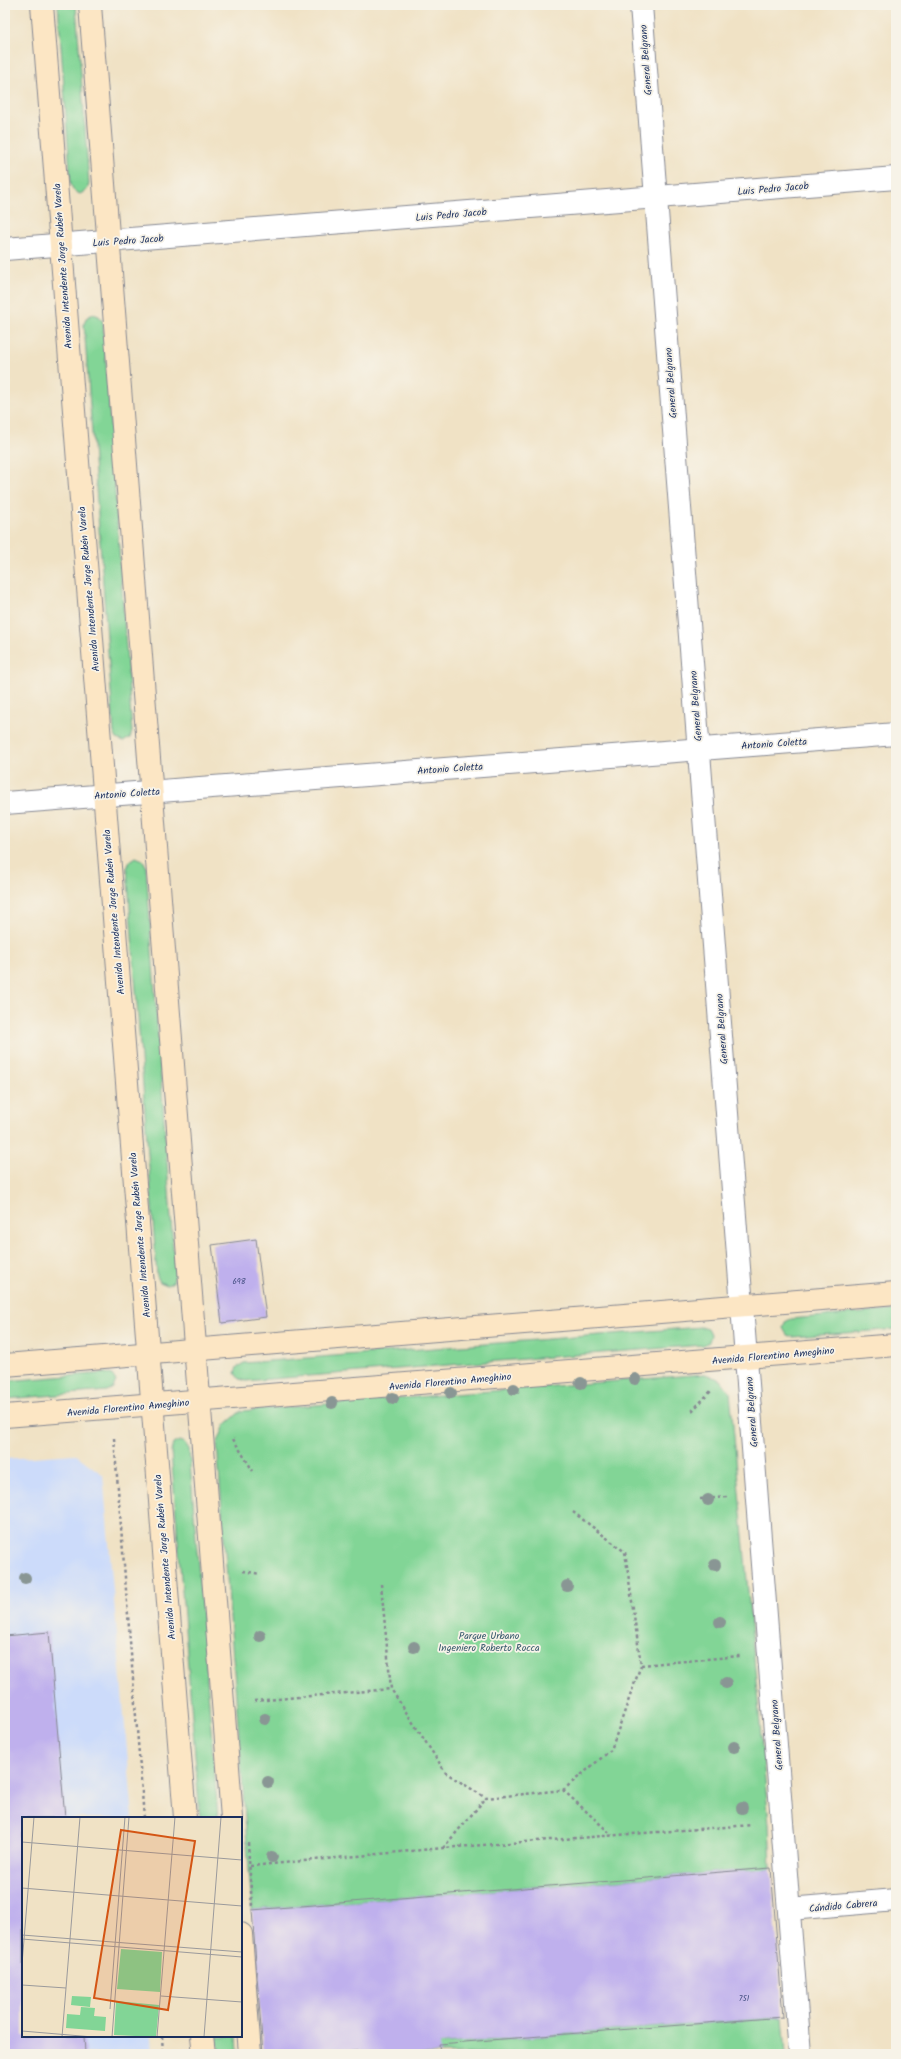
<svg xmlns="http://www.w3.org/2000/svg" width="901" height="2059" font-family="Kalam,sans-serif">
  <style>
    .built { fill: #ccdbfa }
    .green { fill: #82d596; stroke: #4e827a }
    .building { fill: #bfb0ed }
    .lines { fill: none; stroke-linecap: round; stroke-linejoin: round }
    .street-casing { stroke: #868892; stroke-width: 24 }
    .secondary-casing { stroke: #868892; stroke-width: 24 }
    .path { stroke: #868892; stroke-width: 2.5; stroke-dasharray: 3 3; stroke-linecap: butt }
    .street { stroke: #fff; stroke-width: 22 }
    .secondary { stroke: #fce6c4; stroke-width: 22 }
    .tree { fill: #899694 }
    .labels { text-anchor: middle; stroke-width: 3.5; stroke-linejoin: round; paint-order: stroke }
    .number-label { font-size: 8px; fill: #444f82 }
    .street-label { font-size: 10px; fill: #1b2f5e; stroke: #f7f3e8 }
    .park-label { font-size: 10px; fill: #35586c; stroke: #f7f3e8 }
    .inset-road { fill: none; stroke: #9b9a9c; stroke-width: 1 }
    .view { fill: #d45514; fill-opacity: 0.15; stroke: #d45514; stroke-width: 2 }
    .inset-edge { fill: none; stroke: #1b2f5e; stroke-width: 2 }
  </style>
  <rect width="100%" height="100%" fill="#f7f3e8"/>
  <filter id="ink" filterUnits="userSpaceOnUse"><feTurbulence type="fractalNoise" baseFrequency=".025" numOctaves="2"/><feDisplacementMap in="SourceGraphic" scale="8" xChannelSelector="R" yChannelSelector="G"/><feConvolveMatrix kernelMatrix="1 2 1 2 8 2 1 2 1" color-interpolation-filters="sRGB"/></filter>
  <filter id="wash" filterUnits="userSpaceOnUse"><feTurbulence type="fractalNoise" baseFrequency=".012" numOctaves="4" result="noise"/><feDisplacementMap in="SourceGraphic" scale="16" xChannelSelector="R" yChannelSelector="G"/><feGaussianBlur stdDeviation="0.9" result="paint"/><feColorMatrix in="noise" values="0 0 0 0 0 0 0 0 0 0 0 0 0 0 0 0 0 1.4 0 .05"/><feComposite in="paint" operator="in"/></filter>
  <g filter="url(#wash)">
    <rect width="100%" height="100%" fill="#f0e2c5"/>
    <!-- built -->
    <polygon class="built" points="75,1454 103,1475 133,1818 23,1818 23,2036 152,2036 153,2054 5,2054 5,1459"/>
    <!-- green -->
    <g class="green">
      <polygon points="58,5 76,5 89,184 87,190 80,194 74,191 71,185"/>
      <polygon points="93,314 99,316 103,322 132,732 130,738 123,742 117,739 114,733 84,324 86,318"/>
      <polygon points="136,857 143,860 146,866 175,1275 173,1282 167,1285 160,1282 157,1276 127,868 130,861"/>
      <polygon points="896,1310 896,1329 793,1337 787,1335 783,1328 785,1322 791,1319"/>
      <polygon points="701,1327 708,1329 711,1335 709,1342 703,1345 245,1381 239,1379 235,1373 237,1367 244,1363"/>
      <polygon points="106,1373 112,1375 116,1381 113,1388 107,1391 5,1399 5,1381"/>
      <polygon points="705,1374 721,1380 730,1392 769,1824 771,1868 252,1910 217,1444 225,1425 241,1411"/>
      <polygon points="179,1441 185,1443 189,1449 218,1818 200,1818 171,1451 173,1444"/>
      <polygon points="783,2017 786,2054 318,2054"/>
      <polygon points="217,2036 236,2036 237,2054 219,2054"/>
    </g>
    <g id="blocks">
      <!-- building -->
      <g class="building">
        <polygon points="256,1239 266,1317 222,1323 212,1245"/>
        <polygon points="49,1632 65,1818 23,1818 23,2036 84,2036 85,2054 5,2054 5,1636"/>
        <polygon points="771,1868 783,2017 439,2044 440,2054 357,2054 357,2051 318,2054 263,2054 252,1910"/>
      </g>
    </g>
  </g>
  <g filter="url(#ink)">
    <use href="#blocks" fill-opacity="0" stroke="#868892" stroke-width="1"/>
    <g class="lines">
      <defs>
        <g id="street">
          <polyline points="641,5 800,2054"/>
          <polyline points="5,249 896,178"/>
          <polyline points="5,803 896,734"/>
          <polyline points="789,1909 896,1900"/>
        </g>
        <g id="secondary">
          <polyline points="42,5 185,1818"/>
          <polyline points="90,5 232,1818"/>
          <polyline points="5,1365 896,1293"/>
          <polyline points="5,1416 896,1345"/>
          <polyline points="241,1934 250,2054"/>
          <polyline points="202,2036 204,2054"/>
        </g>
      </defs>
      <!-- street casing -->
      <use href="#street" class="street-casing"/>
      <!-- secondary casing -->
      <use href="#secondary" class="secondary-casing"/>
      <!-- path -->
      <g class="path">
        <polyline points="692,1411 711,1391"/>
        <polyline points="114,1438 144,1818"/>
        <polyline points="233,1439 253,1471"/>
        <polyline points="700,1499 728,1497"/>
        <polyline points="243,1571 260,1574"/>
        <polyline points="381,1584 391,1689 446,1773 486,1798 563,1790 611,1750 641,1665 625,1552 573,1512"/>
        <polyline points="641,1665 740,1656"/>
        <polyline points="254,1701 391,1689"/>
        <polyline points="563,1790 612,1835"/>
        <polyline points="248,1843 252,1906"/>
        <polyline points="443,1848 486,1798"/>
        <polyline points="250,1866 443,1848 752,1825"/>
        <polyline points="162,2036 163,2054"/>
      </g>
      <!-- street -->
      <use href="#street" class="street"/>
      <!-- secondary -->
      <use href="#secondary" class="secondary"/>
    </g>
    <!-- trees -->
    <g class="tree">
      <circle cx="635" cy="1379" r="6"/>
      <circle cx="581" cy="1383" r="6"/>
      <circle cx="514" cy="1389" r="6"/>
      <circle cx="451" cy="1393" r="6"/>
      <circle cx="393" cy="1398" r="6"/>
      <circle cx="332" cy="1403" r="6"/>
      <circle cx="708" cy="1500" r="6"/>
      <circle cx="715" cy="1565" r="6"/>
      <circle cx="25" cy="1578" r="6"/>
      <circle cx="567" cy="1586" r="6"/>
      <circle cx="720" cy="1622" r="6"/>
      <circle cx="260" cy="1636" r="6"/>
      <circle cx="414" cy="1647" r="6"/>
      <circle cx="726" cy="1683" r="6"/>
      <circle cx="265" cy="1719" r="6"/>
      <circle cx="734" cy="1747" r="6"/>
      <circle cx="268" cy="1782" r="6"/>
      <circle cx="742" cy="1808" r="6"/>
      <circle cx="272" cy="1857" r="6"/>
    </g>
  </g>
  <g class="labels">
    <!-- number labels -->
    <g class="number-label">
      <text x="239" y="1284">698</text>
      <text x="744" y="2001">751</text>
    </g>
    <!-- street labels -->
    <g class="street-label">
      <text transform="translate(645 60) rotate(-94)" y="4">General Belgrano</text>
      <text transform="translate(773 188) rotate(-5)" y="4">Luis Pedro Jacob</text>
      <text transform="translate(451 214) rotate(-5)" y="4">Luis Pedro Jacob</text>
      <text transform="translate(128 240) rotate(-4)" y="4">Luis Pedro Jacob</text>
      <text transform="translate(62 266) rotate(-94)" y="4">Avenida Intendente Jorge Rubén Varela</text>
      <text transform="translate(670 383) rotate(-94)" y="4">General Belgrano</text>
      <text transform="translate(88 589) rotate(-95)" y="4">Avenida Intendente Jorge Rubén Varela</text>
      <text transform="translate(695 706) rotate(-94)" y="4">General Belgrano</text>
      <text transform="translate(774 743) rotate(-4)" y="4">Antonio Coletta</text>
      <text transform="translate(450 768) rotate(-4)" y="4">Antonio Coletta</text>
      <text transform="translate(127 793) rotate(-4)" y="4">Antonio Coletta</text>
      <text transform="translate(113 912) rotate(-95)" y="4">Avenida Intendente Jorge Rubén Varela</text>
      <text transform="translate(721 1029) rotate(-94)" y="4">General Belgrano</text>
      <text transform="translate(139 1235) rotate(-95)" y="4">Avenida Intendente Jorge Rubén Varela</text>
      <text transform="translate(773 1355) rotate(-5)" y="4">Avenida Florentino Ameghino</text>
      <text transform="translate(450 1381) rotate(-5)" y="4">Avenida Florentino Ameghino</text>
      <text transform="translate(128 1407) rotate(-5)" y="4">Avenida Florentino Ameghino</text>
      <text transform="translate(751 1412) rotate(-94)" y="4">General Belgrano</text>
      <text transform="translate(164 1557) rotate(-95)" y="4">Avenida Intendente Jorge Rubén Varela</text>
      <text transform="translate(776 1735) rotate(-94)" y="4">General Belgrano</text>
      <text transform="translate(843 1905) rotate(-5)" y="4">Cándido Cabrera</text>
    </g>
    <!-- park labels -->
    <g class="park-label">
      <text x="489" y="1639">Parque Urbano<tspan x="489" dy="12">Ingeniero Roberto Rocca</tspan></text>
    </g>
  </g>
  <!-- overview -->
  <g transform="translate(22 1817)">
    <rect width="220" height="220" fill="#f0e2c5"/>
    <path d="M99 132 140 135 138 175 95 172ZM50 179 69 180 68 190 49 188ZM94 184 137 188 134 220 92 218ZM59 190 73 191 72 199 84 200 83 214 44 211 45 197 58 198Z" fill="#82d596"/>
    <path class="inset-road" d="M0 25 220 43M0 71 220 89M0 118 220 135M0 122 220 140M0 147 12 0M0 168 44 171M139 179 220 185M88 192 103 0M0 214 71 220M40 220 58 0M90 220 107 0M135 220 153 0M182 220 199 0"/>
    <path class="view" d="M99 13 173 24 146 193 72 181Z"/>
    <rect width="220" height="220" class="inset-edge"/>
  </g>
  <!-- margin -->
  <rect width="901" height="2059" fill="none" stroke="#f7f3e8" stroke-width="20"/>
</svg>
